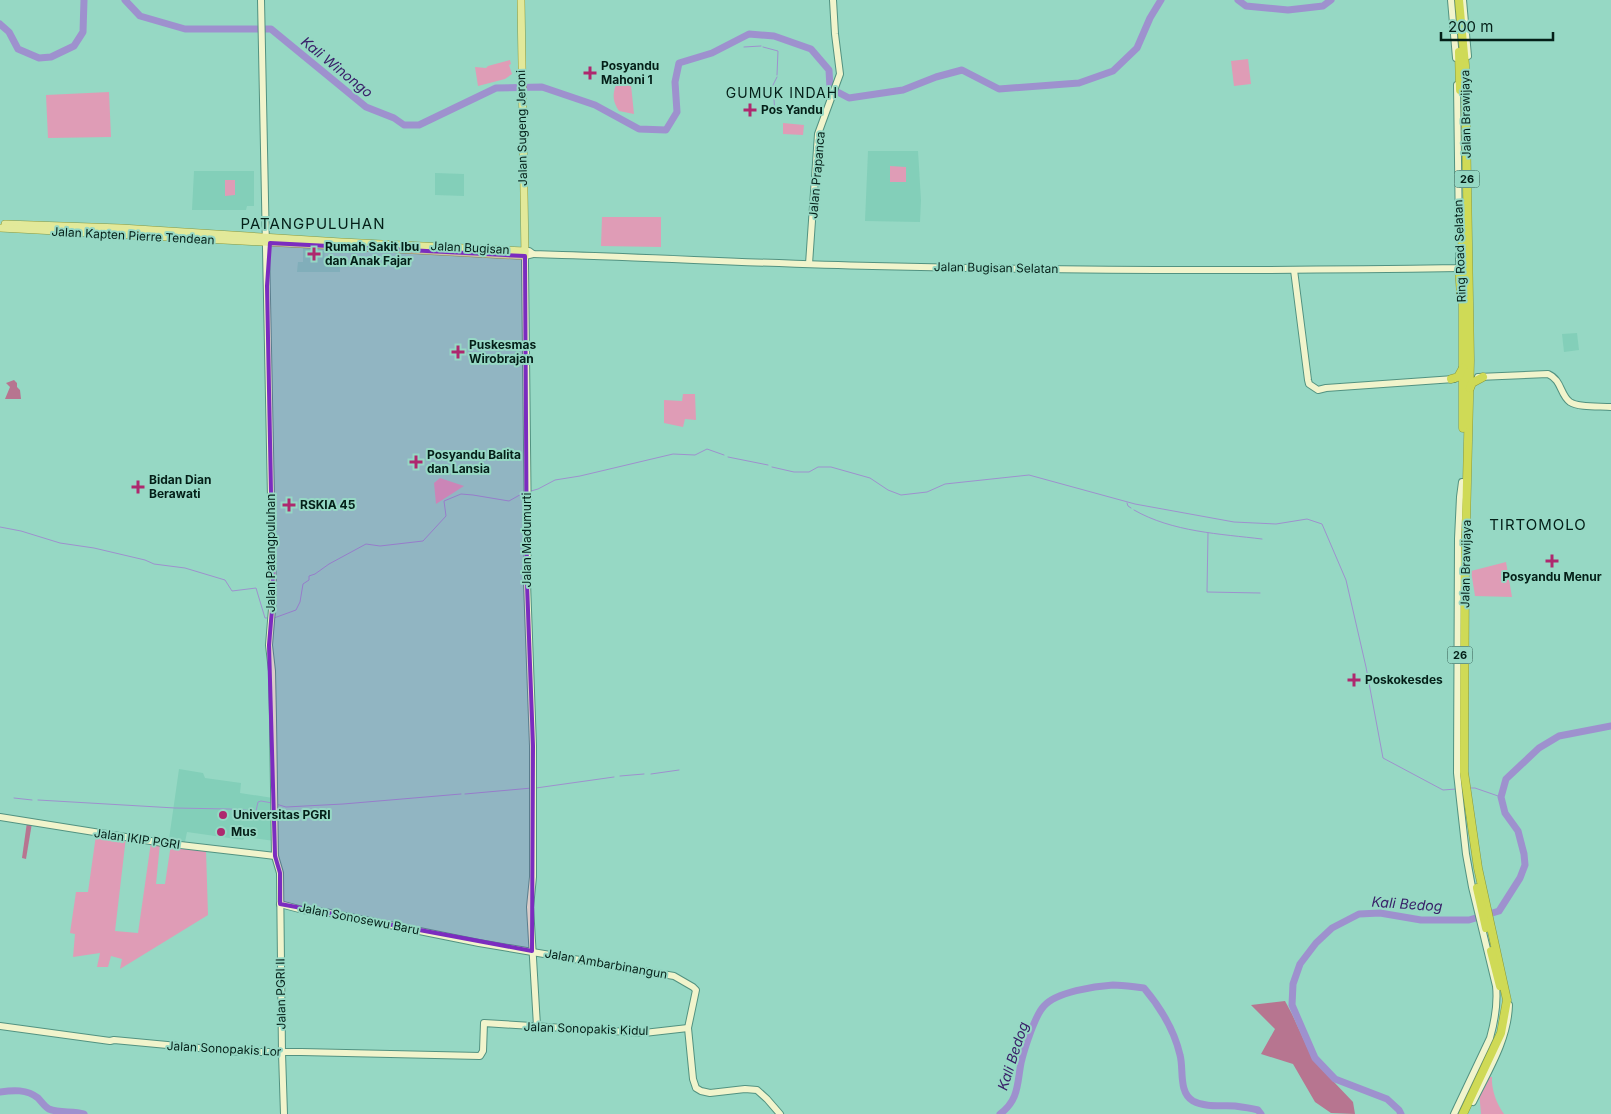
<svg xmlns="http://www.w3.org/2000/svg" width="1611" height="1114" font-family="Inter,sans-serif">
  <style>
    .built { fill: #83cfb9 }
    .green { fill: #df9cb6 }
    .forest { fill: #b77590 }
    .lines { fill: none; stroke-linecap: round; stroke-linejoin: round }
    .stream { stroke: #9e91ce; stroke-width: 1 }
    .river { stroke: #9e91ce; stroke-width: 7 }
    .secondary-casing { stroke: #529281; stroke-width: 8 }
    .primary-casing { stroke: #889940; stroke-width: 8 }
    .highway-casing { stroke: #889940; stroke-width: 9 }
    .secondary { stroke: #f1f4cc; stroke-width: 6 }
    .primary { stroke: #e2e99a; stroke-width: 7 }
    .highway { stroke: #cfda56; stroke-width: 8 }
    .marked { fill: #7b2cbf; fill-opacity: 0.2; stroke: #7b2cbf; stroke-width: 4; stroke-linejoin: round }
    .poi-dot { fill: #ae286e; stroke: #96d8c4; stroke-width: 2 }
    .labels { text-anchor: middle; stroke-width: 4; stroke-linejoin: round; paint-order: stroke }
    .shield { fill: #96d8c4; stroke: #30564c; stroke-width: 1 }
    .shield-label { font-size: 11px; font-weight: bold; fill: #041f18 }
    .poi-label { font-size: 12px; font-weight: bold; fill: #041f18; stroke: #96d8c4; text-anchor: start }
    .street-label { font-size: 12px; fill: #041f18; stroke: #96d8c4 }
    .water-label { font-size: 14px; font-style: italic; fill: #392169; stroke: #96d8c4 }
    .neighbourhood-label { font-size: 14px; letter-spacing: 1px; fill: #041f18; stroke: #96d8c4 }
    .quarter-label { font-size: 15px; letter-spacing: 1px; fill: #041f18; stroke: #96d8c4 }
  </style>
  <rect width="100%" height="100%" fill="#96d8c4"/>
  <!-- built -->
  <g class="built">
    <polygon points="868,151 918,151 921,200 920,222 865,221"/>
    <polygon points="194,171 254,171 254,206 247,206 246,210 192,210"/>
    <polygon points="435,173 464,174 464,196 435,195"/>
    <polygon points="303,247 325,248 324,260 340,260 340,272 297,272 298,262 303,262"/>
    <polygon points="1577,333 1579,350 1564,352 1562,334"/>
    <polygon points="179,769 203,773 205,778 241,783 240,793 273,798 275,841 245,837 243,840 187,832 185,842 169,839"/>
  </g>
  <!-- green -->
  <g class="green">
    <polygon points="1248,59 1251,84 1234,86 1231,61"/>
    <polygon points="510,60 511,64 509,65 512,74 505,79 478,86 475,67 486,68 488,66"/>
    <path d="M616 85H631L634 114 619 111C613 102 612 95 616 85Z"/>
    <polygon points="109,92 111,137 48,138 46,95"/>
    <polygon points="783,123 804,125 803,135 783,134"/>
    <polygon points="890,166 906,167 906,182 890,182"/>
    <polygon points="225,180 235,180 235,195 225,196"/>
    <polygon points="602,217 661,217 661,247 601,246"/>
    <polygon points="683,394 695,394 696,420 685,419 683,427 664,423 664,400 682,401"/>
    <polygon points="440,478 464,486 436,504 434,483"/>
    <polygon points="1506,562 1512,597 1475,596 1471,571"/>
    <polygon points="96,835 126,837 115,931 138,933 151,842 160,843 156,884 165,884 171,844 206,850 208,915 120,969 122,959 111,956 108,967 97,967 100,953 73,957 75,934 70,933 76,892 88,892"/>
    <path d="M1487 1077H1492C1491 1089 1497 1105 1504 1114H1481L1479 1091Z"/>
  </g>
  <!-- forest -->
  <g class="forest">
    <polygon points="14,380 17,383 17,387 20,390 21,399 5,399 10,387 6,383"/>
    <polygon points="27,822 32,823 26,859 22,858"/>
    <polygon points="1285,1001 1292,1014 1313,1060 1353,1102 1355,1114 1331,1113 1315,1102 1293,1064 1261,1054 1275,1029 1251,1005"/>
  </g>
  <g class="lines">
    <!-- stream -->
    <g class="stream">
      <polyline points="744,47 761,46"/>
      <polyline points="763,47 778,51 777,75"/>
      <polyline points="774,99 771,89 777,77"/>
      <polyline points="774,99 775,114"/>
      <polyline points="728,457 768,465"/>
      <polyline points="772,467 794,472 809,472 818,467 831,467 870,478 888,490 901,495 927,492 945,484 1029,475 1135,504 1234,522 1276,524 1307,519 1322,524 1346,580 1366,667 1383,758 1443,790 1456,789"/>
      <polyline points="531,491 538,489 555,480 580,476 673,454 695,455 707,449 724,455"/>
      <polyline points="1127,503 1128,506 1131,508"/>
      <path d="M1134 510C1172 532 1221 534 1262 539"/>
      <polyline points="0,527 21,531 60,543 94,548 145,560 154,564 185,568 225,580 232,591 256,588 265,618 267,618"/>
      <polyline points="1208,533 1207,592 1260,593"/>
      <polyline points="274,618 296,610 300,602 303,584 309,580 309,576 315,574 329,564 366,544 380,546 423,541 446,516 444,501 461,494 473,495 509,501 525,492"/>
      <polyline points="651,774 679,770"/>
      <polyline points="620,776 644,774"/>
      <polyline points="536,788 614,777"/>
      <polyline points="1470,788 1475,788 1501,797"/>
      <polyline points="465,794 532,788"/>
      <polyline points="14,798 32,800"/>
      <polyline points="38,800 175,808 229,809 256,811 258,802 261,801 272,803"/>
      <polyline points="276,804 286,807 343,804 461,794"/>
    </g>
    <!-- river -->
    <g class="river">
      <polyline points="125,0 140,16 185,29 271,29 366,107 394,118 404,125 419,125 496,88 542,87 595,105 639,129 666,130 677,112 675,82 679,63 712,53 749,34 774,36 811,49 829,70 830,88 849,98 903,90 936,77 962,70 999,89 1079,83 1113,71 1137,48 1150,18 1161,0"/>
      <polyline points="1238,0 1246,6 1288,10 1323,6 1331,0"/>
      <polyline points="0,24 9,32 18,49 39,58 51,57 74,46 83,32 84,0"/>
      <path d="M0 1092C13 1090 27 1089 38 1098 41 1101 45 1107 49 1109 60 1114 73 1110 84 1114"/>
      <path d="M1000 1114C1019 1100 1017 1084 1021 1063 1024 1050 1035 1015 1044 1006 1056 992 1095 986 1113 985 1123 985 1134 987 1144 988 1160 1007 1174 1029 1180 1055 1184 1069 1178 1092 1193 1101 1206 1108 1222 1105 1235 1106 1243 1107 1250 1108 1258 1110L1261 1114"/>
      <polyline points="1401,1114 1399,1110 1387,1099 1335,1079 1315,1058 1292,1005 1293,984 1300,964 1316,943 1332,928 1359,914 1380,913 1421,920 1469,920 1499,911 1520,878 1525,865 1524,854 1518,831 1505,813 1501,797 1506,779 1539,748 1559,736 1611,726"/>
    </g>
    <defs>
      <g id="secondary">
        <polyline points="261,0 273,597 269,645 272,671 273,719 275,856 280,873 282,1053 284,1114"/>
        <polyline points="1451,0 1456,58"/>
        <polyline points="1463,0 1468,56"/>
        <polyline points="1457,85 1459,235"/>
        <path d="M525 251H529L533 254 562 255C665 258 769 264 873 266 1068 271 1264 271 1459 268V255"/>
        <polyline points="533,254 525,256 525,265 528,534 527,583 533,746 533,877 530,907 537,1026"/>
        <polyline points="809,264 818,134 840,74 835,34 833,0"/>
        <polyline points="1294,270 1308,380 1309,384 1318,390 1326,388 1454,379"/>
        <path d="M1478 377 1548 374C1562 380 1560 395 1570 402 1579 408 1601 406 1611 407"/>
        <polyline points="0,817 163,843 275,856"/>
        <polyline points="280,904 303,910 325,912 479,943 674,976 693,987 696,990 688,1028 693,1079 696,1088 701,1091 710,1093 745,1089 757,1090 767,1099 780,1114"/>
        <polyline points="0,1026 110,1041 114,1040 242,1052 301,1052 480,1056 483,1051 484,1023 644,1033 688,1028"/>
        <path d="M1473 1102C1488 1071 1508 1040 1509 1005"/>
        <path d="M1454 1114 1490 1038C1495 1020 1498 1004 1496 986L1472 887 1466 854 1457 773 1458 539 1460 497 1462 482"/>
      </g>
      <g id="primary">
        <polyline points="5,224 121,228 341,242 525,251"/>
        <polyline points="0,228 525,256 521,0"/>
      </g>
      <g id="highway">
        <polyline points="1459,0 1465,65 1470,360 1465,564 1464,772 1478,868 1507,1000 1501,1033 1463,1114"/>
        <polyline points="1459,52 1460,90"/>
        <polyline points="1462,229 1463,275"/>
        <polyline points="1459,269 1461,295"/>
        <polyline points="1463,292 1463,428"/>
        <polyline points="1451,379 1458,377 1463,368"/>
        <polyline points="1470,388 1472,383 1483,377"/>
        <polyline points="1477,888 1486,928"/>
        <polyline points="1491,951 1500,986"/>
      </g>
    </defs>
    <!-- secondary casing -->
    <use href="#secondary" class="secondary-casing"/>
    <!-- primary casing -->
    <use href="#primary" class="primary-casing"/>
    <!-- highway casing -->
    <use href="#highway" class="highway-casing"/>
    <!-- secondary -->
    <use href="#secondary" class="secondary"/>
    <!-- primary -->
    <use href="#primary" class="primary"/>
    <!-- highway -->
    <use href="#highway" class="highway"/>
  </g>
  <!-- marked area -->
  <path class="marked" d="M270 243 525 256 527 583 533 746 532 951 280 904V873L275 856 269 645 273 597 267 286Z"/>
  <!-- markers -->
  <g class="poi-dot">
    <path d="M587.5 65.5h5v5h5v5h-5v5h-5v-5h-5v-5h5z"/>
    <path d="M747.5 102.5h5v5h5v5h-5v5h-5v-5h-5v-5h5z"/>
    <path d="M311.5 246.5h5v5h5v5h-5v5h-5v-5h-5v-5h5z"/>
    <path d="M455.5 344.5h5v5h5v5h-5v5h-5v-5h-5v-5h5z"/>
    <path d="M413.5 454.5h5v5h5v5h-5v5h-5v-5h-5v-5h5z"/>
    <path d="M135.5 479.5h5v5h5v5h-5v5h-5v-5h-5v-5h5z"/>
    <path d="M286.5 497.5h5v5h5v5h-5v5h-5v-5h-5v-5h5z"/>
    <path d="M1549.5 553.5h5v5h5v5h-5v5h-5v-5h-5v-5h5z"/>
    <path d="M1351.5 672.5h5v5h5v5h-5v5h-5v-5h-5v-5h5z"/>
    <circle cx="223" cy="815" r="5"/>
    <circle cx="221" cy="832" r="5"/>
  </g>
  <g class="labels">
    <!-- shield labels -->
    <g class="shield">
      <rect x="1454.5" y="170.5" width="25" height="17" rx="4"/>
      <rect x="1447.5" y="646.5" width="25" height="17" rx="4"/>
    </g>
    <g class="shield-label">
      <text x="1467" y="183">26</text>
      <text x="1460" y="659">26</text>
    </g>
    <!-- poi labels -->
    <g class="poi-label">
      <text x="601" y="70">Posyandu<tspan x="601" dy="14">Mahoni 1</tspan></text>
      <text x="761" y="114">Pos Yandu</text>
      <text x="325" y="251">Rumah Sakit Ibu<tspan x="325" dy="14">dan Anak Fajar</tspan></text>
      <text x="469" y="349">Puskesmas<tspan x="469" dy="14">Wirobrajan</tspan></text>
      <text x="427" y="459">Posyandu Balita<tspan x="427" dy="14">dan Lansia</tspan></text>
      <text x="149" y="484">Bidan Dian<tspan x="149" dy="14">Berawati</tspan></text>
      <text x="300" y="509">RSKIA 45</text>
      <text x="1552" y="581" text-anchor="middle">Posyandu Menur</text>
      <text x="1365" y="684">Poskokesdes</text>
      <text x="233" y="819">Universitas PGRI</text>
      <text x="231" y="836">Mus</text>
    </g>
    <!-- street labels -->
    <g class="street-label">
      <text transform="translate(1466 114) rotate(-91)" y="4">Jalan Brawijaya</text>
      <text transform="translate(522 128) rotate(-91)" y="4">Jalan Sugeng Jeroni</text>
      <text transform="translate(817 175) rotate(-85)" y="4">Jalan Prapanca</text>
      <text transform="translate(133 236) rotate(3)" y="4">Jalan Kapten Pierre Tendean</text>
      <text transform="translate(470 248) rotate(3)" y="4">Jalan Bugisan</text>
      <text transform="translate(1460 251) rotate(-92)" y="4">Ring Road Selatan</text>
      <text transform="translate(996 268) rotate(1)" y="4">Jalan Bugisan Selatan</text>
      <text transform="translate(527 540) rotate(-90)" y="4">Jalan Madumurti</text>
      <text transform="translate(271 553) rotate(-90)" y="4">Jalan Patangpuluhan</text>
      <text transform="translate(1466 564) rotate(-89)" y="4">Jalan Brawijaya</text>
      <text transform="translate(137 839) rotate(8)" y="4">Jalan IKIP PGRI</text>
      <text transform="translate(359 919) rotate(11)" y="4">Jalan Sonosewu Baru</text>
      <text transform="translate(606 964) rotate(10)" y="4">Jalan Ambarbinangun</text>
      <text transform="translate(281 994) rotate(-91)" y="4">Jalan PGRI II</text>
      <text transform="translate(586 1029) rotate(2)" y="4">Jalan Sonopakis Kidul</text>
      <text transform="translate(224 1049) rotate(3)" y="4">Jalan Sonopakis Lor</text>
    </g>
    <!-- water labels -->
    <g class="water-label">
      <text transform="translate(337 67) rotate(39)" y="5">Kali Winongo</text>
      <text transform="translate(1407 904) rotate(4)" y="5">Kali Bedog</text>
      <text transform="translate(1013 1056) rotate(-72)" y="5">Kali Bedog</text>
    </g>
    <!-- neighbourhood labels -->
    <g class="neighbourhood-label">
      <text x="782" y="98">GUMUK INDAH</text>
    </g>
    <!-- quarter labels -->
    <g class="quarter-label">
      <text x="313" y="229">PATANGPULUHAN</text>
      <text x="1538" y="530">TIRTOMOLO</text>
    </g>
  </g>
  <!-- scale -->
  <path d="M1441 32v8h112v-8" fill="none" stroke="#041f18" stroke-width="2.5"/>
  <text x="1448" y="32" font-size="15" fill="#041f18" stroke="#96d8c4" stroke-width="4" paint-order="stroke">200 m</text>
</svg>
